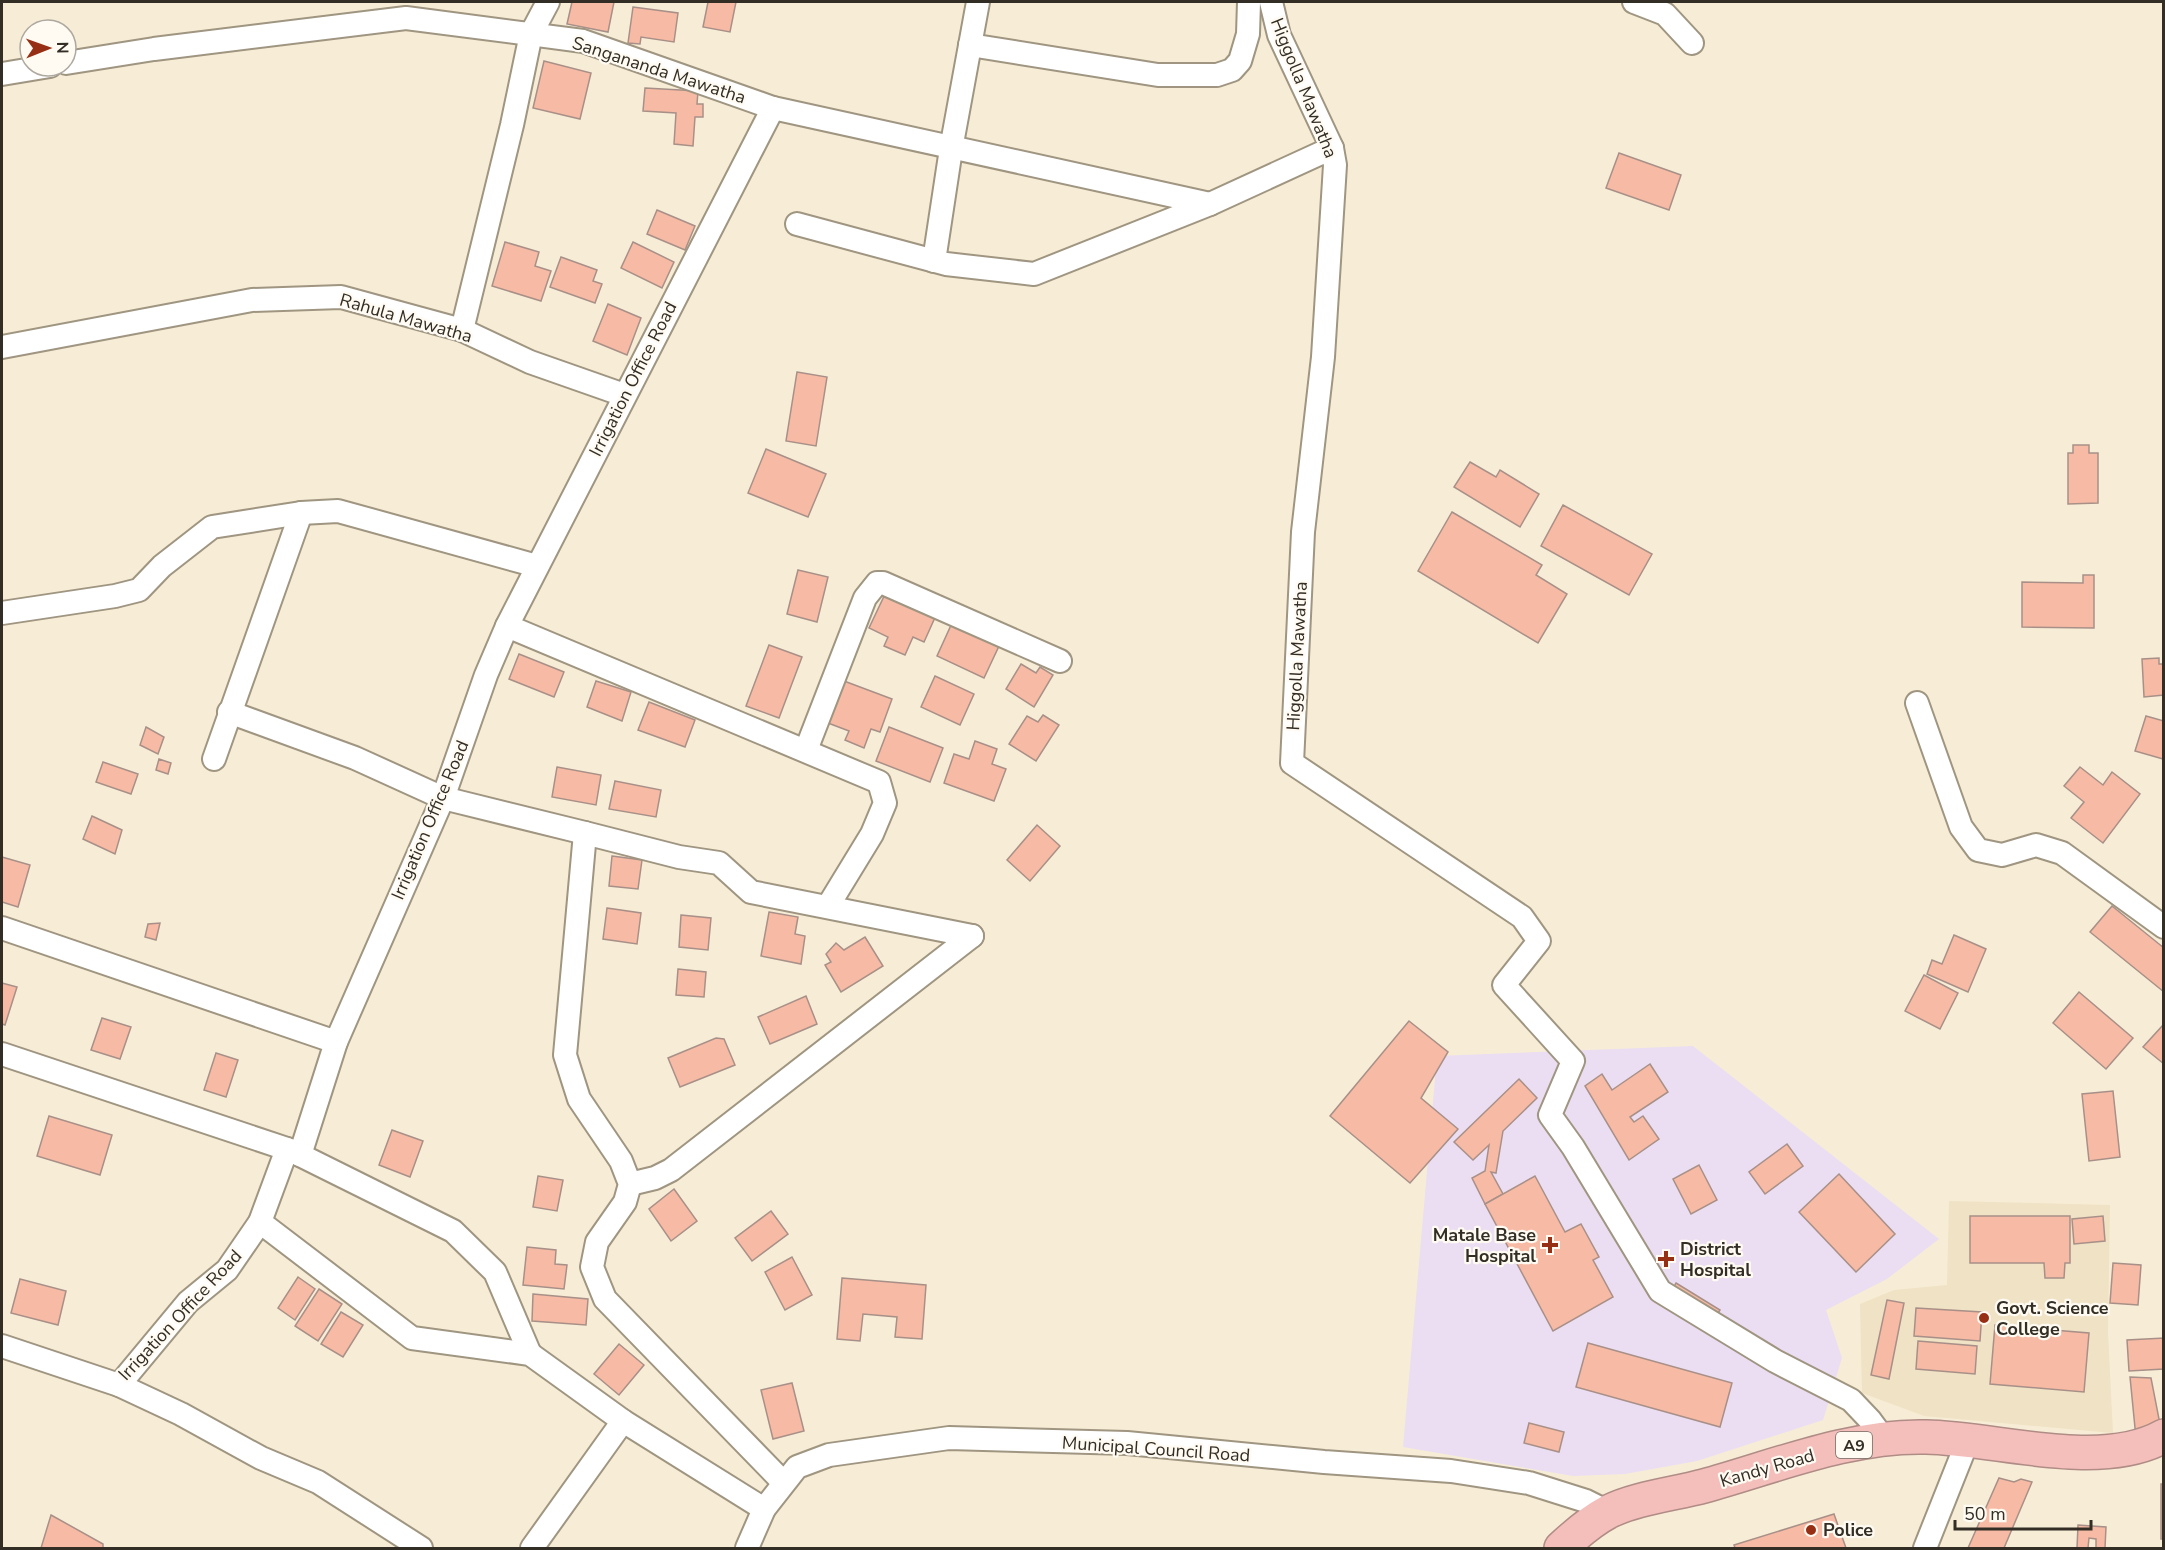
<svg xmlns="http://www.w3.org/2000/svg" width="2165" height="1550" font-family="'Nunito Sans',sans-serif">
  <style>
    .built { fill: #f0e2c5 }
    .medical { fill: #ebdef2 }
    .building { fill: #f7baa4; stroke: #a89088; stroke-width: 1.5 }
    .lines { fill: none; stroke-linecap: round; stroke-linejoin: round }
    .minor-casing { stroke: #9f9581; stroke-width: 26 }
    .highway-casing { stroke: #b08c87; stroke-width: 36 }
    .minor { stroke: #fff; stroke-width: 22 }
    .highway { stroke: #f4bebb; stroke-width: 33 }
    .poi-dot { fill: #972f15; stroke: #fffaf2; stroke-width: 2 }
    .labels { text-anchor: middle; stroke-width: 4.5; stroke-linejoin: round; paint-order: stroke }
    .shield { fill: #fffaf2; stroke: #706b63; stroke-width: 1.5 }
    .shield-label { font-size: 16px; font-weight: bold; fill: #322e26 }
    .street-label { font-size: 18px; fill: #322e26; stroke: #fffaf2 }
    .poi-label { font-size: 18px; font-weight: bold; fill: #322e26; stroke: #fffaf2; text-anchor: start }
  </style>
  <rect width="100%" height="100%" fill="#f7edd6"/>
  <!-- built -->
  <polygon class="built" points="1949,1201 2110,1205 2108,1332 2113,1433 1924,1416 1862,1393 1860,1304 1894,1290 1947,1285"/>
  <!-- medical -->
  <polygon class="medical" points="1693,1046 1939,1239 1887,1279 1826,1310 1842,1358 1823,1420 1697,1461 1625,1474 1573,1476 1403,1447 1437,1056"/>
  <!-- building -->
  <g class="building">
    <polygon points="572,2 614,2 608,32 567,24"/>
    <polygon points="708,2 736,2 730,32 703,27"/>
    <polygon points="633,7 678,13 674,42 641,37 640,44 628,43"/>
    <polygon points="544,61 591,73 580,119 533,108"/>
    <polygon points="645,88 698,91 697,104 703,104 703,117 695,117 693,146 674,144 676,113 643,111"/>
    <polygon points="1619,153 1681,175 1669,210 1606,188"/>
    <polygon points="657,210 695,226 685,250 647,234"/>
    <polygon points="505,242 539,252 535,266 551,271 541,301 492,286"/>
    <polygon points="633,242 674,262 662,288 621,268"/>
    <polygon points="561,257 597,270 593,281 602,284 595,303 550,287"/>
    <polygon points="608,304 641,318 627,355 593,341"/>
    <polygon points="797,372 827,377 816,446 786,441"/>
    <polygon points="2073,445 2089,445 2089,453 2098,453 2098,503 2068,504 2068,453 2073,453"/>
    <polygon points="766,449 826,474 808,517 748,493"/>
    <polygon points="1470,462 1496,477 1500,470 1539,494 1520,527 1454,487"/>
    <polygon points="1563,505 1652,554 1629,595 1541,546"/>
    <polygon points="1452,512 1542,565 1536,575 1567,594 1538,643 1418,571"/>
    <polygon points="798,570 828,577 817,622 787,614"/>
    <polygon points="2083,575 2094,575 2094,628 2022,627 2022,582 2083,583"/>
    <polygon points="887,590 937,613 924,642 913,637 905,655 884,646 888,637 869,628"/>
    <polygon points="952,623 999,646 984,678 937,656"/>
    <polygon points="769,645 802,657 779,718 746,706"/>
    <polygon points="519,654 564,672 554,697 509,679"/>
    <polygon points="2159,658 2159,664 2164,664 2164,695 2144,697 2142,659"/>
    <polygon points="1021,664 1036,673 1040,667 1053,675 1034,707 1006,689"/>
    <polygon points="935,676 974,694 960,725 921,707"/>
    <polygon points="596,681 631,692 622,721 587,707"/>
    <polygon points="844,681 892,699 880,732 871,729 864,748 845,740 849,731 828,723"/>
    <polygon points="649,702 695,720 685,747 638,730"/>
    <polygon points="1043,715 1059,725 1036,761 1009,744 1027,716 1038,722"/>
    <polygon points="2146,716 2164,721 2163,759 2135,751"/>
    <polygon points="146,727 164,737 158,754 140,745"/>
    <polygon points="889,727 943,748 930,782 876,761"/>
    <polygon points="975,741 997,749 992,764 1006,769 994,801 944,783 954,754 969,759"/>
    <polygon points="159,759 171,763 168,774 156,770"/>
    <polygon points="103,762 138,774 131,794 96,782"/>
    <polygon points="557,767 601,775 596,805 552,797"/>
    <polygon points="2080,767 2103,785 2112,772 2140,794 2103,843 2071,818 2084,802 2064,786"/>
    <polygon points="615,781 661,790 656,817 609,809"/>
    <polygon points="92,816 122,830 115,854 83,839"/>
    <polygon points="1037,825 1060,846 1030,881 1007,860"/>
    <polygon points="612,856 642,860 638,889 609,886"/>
    <polygon points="2,857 30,865 18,907 2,902"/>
    <polygon points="2112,906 2164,948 2164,992 2090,932"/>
    <polygon points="607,908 641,913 637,944 603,939"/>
    <polygon points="769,912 798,917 795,934 805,936 801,964 761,956"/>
    <polygon points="681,915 711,918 708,950 679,947"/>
    <polygon points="160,923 156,940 145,937 148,924"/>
    <polygon points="1954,935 1986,949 1968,992 1927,974 1932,960 1942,964"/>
    <polygon points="865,937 883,966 841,992 825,965 831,962 826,954 836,943 844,950"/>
    <polygon points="678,969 706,972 704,997 676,995"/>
    <polygon points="1924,975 1958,993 1940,1029 1905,1011"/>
    <polygon points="2,983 17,987 5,1025 2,1024"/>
    <polygon points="2079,992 2133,1038 2106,1069 2053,1023"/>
    <polygon points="806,996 817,1024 770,1044 758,1017"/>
    <polygon points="102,1018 131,1027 120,1059 91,1050"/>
    <polygon points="1409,1021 1448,1052 1421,1098 1458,1129 1410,1183 1330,1116"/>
    <polygon points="2164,1024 2164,1064 2143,1047"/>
    <polygon points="716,1038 724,1039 735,1065 680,1087 668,1058"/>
    <polygon points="216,1053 238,1060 226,1097 204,1090"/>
    <polygon points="1650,1064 1668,1092 1630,1117 1634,1122 1643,1116 1659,1139 1629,1160 1585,1086 1602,1074 1612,1090"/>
    <polygon points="1519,1079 1537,1098 1503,1131 1496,1173 1491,1172 1503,1194 1485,1204 1472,1178 1485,1171 1489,1145 1473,1160 1454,1142"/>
    <polygon points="2113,1091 2120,1157 2089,1161 2082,1094"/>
    <polygon points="49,1116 112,1135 100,1175 37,1156"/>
    <polygon points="392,1130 423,1141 410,1177 379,1165"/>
    <polygon points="1787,1144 1803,1166 1765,1194 1749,1172"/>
    <polygon points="1699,1165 1717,1200 1691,1214 1673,1179"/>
    <polygon points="1839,1174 1895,1234 1856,1272 1799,1212"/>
    <polygon points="538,1176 563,1180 557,1211 533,1207"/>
    <polygon points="1535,1176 1565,1232 1581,1224 1599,1257 1593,1260 1613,1297 1553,1331 1485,1204"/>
    <polygon points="674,1189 697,1221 671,1241 649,1209"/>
    <polygon points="771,1211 788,1234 752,1261 735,1238"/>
    <polygon points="1970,1216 2070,1216 2070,1263 2065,1263 2064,1278 2045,1278 2044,1263 1970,1263"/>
    <polygon points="2103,1216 2105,1241 2074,1244 2072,1219"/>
    <polygon points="527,1247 556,1250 555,1264 567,1265 564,1289 523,1285"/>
    <polygon points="792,1257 812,1295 785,1310 765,1272"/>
    <polygon points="2113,1263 2141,1265 2138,1305 2110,1303"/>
    <polygon points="298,1277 315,1289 295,1320 278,1308"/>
    <polygon points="842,1278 926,1285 922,1339 895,1337 897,1317 863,1314 860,1341 837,1339"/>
    <polygon points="20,1279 66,1291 58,1325 11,1313"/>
    <polygon points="1676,1283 1720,1310 1712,1322 1669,1296"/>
    <polygon points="319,1289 342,1304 318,1341 295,1326"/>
    <polygon points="533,1294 588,1299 586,1325 532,1321"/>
    <polygon points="1887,1300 1904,1303 1889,1379 1871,1375"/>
    <polygon points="1916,1308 1982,1312 1980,1341 1914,1336"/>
    <polygon points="341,1312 363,1325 343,1357 321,1344"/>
    <polygon points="1995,1325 2089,1333 2084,1392 1990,1384"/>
    <polygon points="2164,1338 2164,1369 2129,1371 2127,1340"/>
    <polygon points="1918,1341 1977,1346 1975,1374 1916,1369"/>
    <polygon points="1588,1343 1732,1383 1720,1427 1576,1387"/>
    <polygon points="619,1344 644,1365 619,1395 594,1374"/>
    <polygon points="2130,1377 2151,1378 2160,1424 2136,1438"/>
    <polygon points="792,1383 804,1431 773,1439 761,1390"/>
    <polygon points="1529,1423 1564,1432 1559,1452 1524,1443"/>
    <polygon points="1999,1478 2014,1482 2021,1479 2032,1482 2004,1548 1968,1548"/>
    <rect x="2161" y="1484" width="3" height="55"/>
    <polygon points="1834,1514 1846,1548 1735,1548 1734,1545"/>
    <polygon points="51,1515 103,1544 103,1548 41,1548"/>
    <polygon points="2078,1525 2106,1527 2105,1548 2096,1548 2096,1539 2089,1538 2088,1548 2077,1548"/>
  </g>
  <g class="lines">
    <defs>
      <g id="minor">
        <polyline points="1271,2 1279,35 1332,148 1335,165 1323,357 1303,532 1292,763 1522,917 1539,941 1504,985 1573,1061 1550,1115 1573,1147 1660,1291 1775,1361 1851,1400 1870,1420 1884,1439"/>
        <polyline points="1634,2 1665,14 1692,43"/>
        <polyline points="970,45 1158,75 1217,75 1232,70 1240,61 1248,34 1249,2"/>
        <polyline points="66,63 154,49 406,18 583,41 773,108 1210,204"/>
        <polyline points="2,74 50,66"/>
        <polyline points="797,224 946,264 1034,274 1210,204 1332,148"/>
        <polyline points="934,261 951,149 978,2"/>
        <polyline points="462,330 512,125 531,34 548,2"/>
        <polyline points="2,347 252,300 341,297 462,330 530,362 624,395"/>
        <polyline points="2,613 115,596 139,590 162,566 212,527 301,513 338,511 537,566"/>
        <polyline points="507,626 879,782 885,803 872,834 828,906"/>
        <polyline points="1917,703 1961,827 1978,850 2002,855 2036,845 2062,853 2164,927"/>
        <polyline points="229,712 355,758 443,798 585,833 565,1055 579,1099 621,1161 630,1184 625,1202 597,1242 592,1267 605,1299 783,1482"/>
        <polyline points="806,750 865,598 877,583 883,583 1060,661"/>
        <polyline points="214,759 301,513"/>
        <polyline points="585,833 679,857 719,863 751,892 972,936"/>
        <polyline points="2,928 336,1042"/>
        <polyline points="2,1054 287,1149"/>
        <polyline points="300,1155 453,1231 495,1272 530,1354"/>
        <polyline points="630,1184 655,1178 671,1170 972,936"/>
        <polyline points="260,1222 412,1338 530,1354 623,1421 764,1509"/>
        <polyline points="2,1346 119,1385 188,1302 227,1270 260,1222 287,1149 300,1155 336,1042 443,798 486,675 507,626 773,108"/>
        <polyline points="119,1385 181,1414 261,1458 318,1482 421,1548"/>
        <polyline points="532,1548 623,1421"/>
        <polyline points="747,1548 764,1509 797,1467 829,1455 949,1438 1127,1443 1324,1462 1451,1471 1529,1483 1586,1501 1608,1512"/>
        <polyline points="1925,1548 1968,1440"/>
      </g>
      <path id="highway" d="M1561 1548C1575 1535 1591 1521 1608 1512 1636 1498 1674 1494 1704 1486 1776 1466 1851 1435 1926 1437 1997 1438 2100 1472 2164 1436"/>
    </defs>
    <!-- minor casing -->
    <use href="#minor" class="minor-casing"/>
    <!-- highway casing -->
    <use href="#highway" class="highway-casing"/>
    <!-- minor -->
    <use href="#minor" class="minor"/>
    <!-- highway -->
    <use href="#highway" class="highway"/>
  </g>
  <!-- markers -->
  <g class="poi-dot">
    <path d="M1547 1236h6v6h6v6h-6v6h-6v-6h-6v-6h6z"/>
    <path d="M1663 1250h6v6h6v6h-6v6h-6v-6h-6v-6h6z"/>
    <circle cx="1984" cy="1318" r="6"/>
    <circle cx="1811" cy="1530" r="6"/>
  </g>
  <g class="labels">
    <!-- shield labels -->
    <rect class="shield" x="1836" y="1432" width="36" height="26" rx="4.5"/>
    <g class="shield-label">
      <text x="1854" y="1451">A9</text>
    </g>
    <!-- street labels -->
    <g class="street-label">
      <text transform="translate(659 70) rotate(18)" y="6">Sangananda Mawatha</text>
      <text transform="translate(1304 88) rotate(68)" y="6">Higgolla Mawatha</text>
      <text transform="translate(406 318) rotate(16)" y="6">Rahula Mawatha</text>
      <text transform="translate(633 379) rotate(-63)" y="6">Irrigation Office Road</text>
      <text transform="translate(1297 656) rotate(-87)" y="6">Higgolla Mawatha</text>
      <text transform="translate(430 820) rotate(-67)" y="6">Irrigation Office Road</text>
      <text transform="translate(180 1315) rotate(-47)" y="6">Irrigation Office Road</text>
      <text transform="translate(1156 1449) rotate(4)" y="6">Municipal Council Road</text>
      <text transform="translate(1767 1468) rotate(-16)" y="6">Kandy Road</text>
    </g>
    <!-- poi labels -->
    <g class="poi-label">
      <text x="1536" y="1241" text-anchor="end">Matale Base<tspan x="1536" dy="21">Hospital</tspan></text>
      <text x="1680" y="1255">District<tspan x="1680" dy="21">Hospital</tspan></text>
      <text x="1996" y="1314">Govt. Science<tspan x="1996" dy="21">College</tspan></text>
      <text x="1823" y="1536">Police</text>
    </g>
  </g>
  <!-- border -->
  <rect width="2165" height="1550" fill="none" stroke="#322e26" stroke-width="6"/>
  <!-- north arrow -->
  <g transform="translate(48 48) rotate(89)"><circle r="28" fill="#fffaf2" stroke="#ada8a0" stroke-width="1.5"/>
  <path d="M0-4.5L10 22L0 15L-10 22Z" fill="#972f15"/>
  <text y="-9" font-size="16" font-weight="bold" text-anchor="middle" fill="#322e26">N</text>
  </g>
  <!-- scale -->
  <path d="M1955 1520v9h136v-9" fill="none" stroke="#322e26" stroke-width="3"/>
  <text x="1964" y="1520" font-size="18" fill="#322e26" stroke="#fffaf2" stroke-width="4.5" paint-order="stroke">50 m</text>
</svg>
